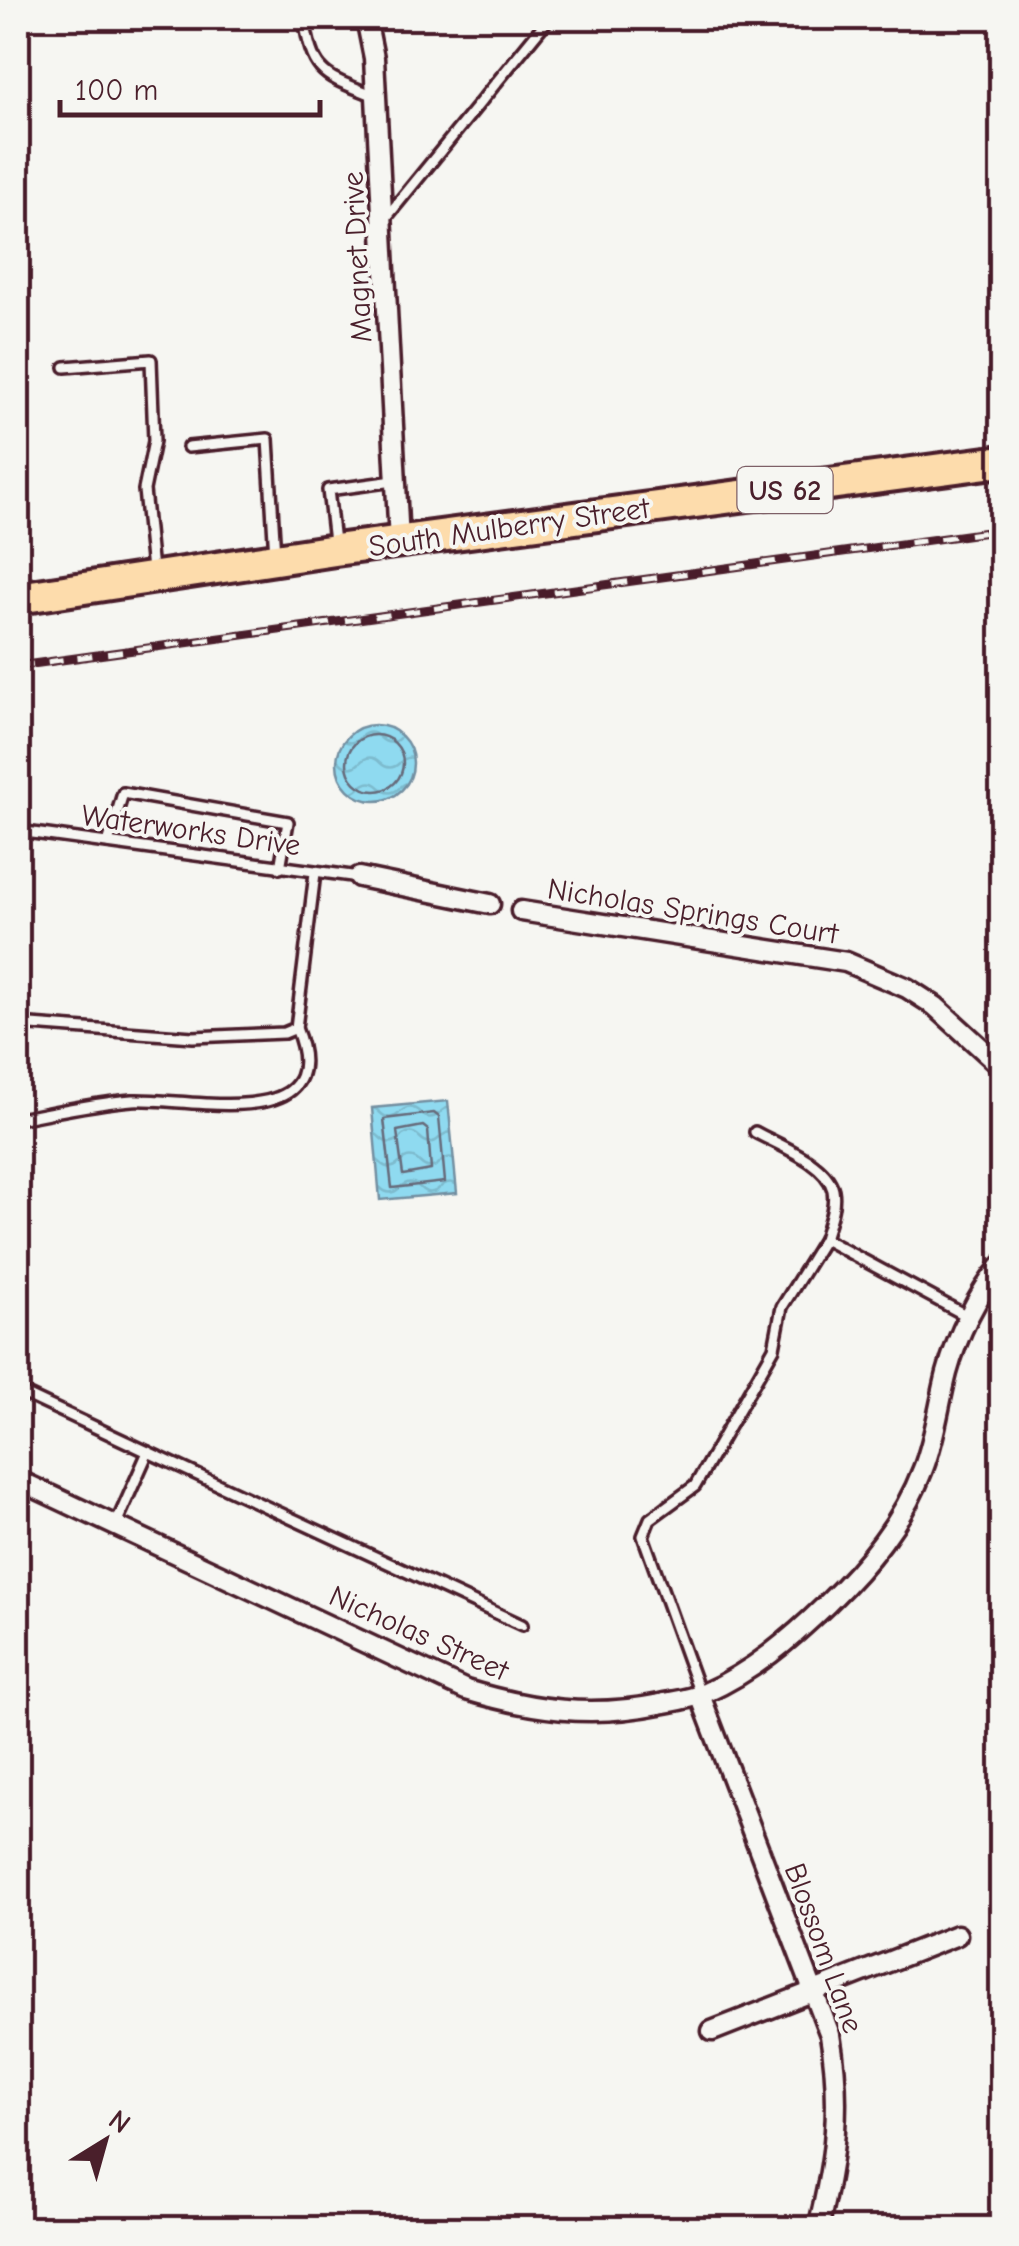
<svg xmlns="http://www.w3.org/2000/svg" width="1019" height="2246" font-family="'Comic Neue',sans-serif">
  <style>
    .water { fill: url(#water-waves); stroke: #738fa1; stroke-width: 2.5 }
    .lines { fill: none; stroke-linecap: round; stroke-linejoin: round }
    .shore { stroke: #666a7a; stroke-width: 2.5 }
    .service-casing { stroke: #4a1f2b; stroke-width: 16 }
    .minor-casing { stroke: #4a1f2b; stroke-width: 25 }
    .primary-casing { stroke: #4a1f2b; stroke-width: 38 }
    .service { stroke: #f6f6f2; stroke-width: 9 }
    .minor { stroke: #f6f6f2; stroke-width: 18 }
    .primary { stroke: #fddcac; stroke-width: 30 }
    .rail-casing { stroke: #4a1f2b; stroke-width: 9 }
    .rail { stroke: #f6f6f2; stroke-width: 5; stroke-dasharray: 15; stroke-linecap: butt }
    .labels { text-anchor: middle; stroke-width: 8; stroke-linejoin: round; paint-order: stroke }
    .shield { fill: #f6f6f2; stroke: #7e6067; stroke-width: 2.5 }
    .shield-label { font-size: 28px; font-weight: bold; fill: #4a1f2b }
    .street-label { font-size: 30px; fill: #4a1f2b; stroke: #f6f6f2 }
  </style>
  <defs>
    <pattern id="water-waves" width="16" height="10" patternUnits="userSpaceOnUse" patternTransform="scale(2.5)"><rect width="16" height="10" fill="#8fdaf0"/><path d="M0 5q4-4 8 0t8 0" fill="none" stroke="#7dbbce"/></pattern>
  </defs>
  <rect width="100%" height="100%" fill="#f6f6f2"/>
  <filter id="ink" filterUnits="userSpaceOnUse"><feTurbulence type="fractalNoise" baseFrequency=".01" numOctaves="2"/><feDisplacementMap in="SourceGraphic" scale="20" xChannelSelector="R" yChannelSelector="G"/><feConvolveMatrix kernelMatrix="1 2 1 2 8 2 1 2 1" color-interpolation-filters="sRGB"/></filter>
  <g filter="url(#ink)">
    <!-- water -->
    <g class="water">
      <circle cx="375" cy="763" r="38"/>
      <polygon points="448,1101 457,1193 380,1200 372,1108"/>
    </g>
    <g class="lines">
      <!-- shore -->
      <g class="shore">
        <circle cx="375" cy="763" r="28"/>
        <polygon points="434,1113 439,1117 445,1182 392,1188 384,1119"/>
        <polygon points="423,1126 428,1130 431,1170 403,1175 397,1131"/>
      </g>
      <defs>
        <g id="service">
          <path d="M304 18C313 76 323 75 375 96"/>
          <polyline points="385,219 549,18"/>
          <polyline points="65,367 151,360 154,441 144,490 152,570"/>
          <polyline points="188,447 268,439 275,556"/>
          <polyline points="334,542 328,490 394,481"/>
          <polyline points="18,831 359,877"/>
          <polyline points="108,843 123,793 288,822 280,868"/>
          <polyline points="18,1024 193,1037 284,1033 296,1028 315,873"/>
          <path d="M18 1119C55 1112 94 1103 132 1100 187 1097 340 1136 296 1028"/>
          <path d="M755 1132C778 1145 826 1162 833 1190 836 1206 828 1224 824 1239L969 1317"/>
          <polyline points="18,1391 148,1452"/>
          <polyline points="116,1524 148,1452 522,1625"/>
          <polyline points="700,1694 643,1536 650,1519 695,1486 774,1348 782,1307 824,1239"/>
        </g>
        <g id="minor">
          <polyline points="366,18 374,58 399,542"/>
          <polyline points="359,877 490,904"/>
          <polyline points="521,911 846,962 907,988 935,1006 1002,1067"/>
          <path d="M18 1480 466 1690C533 1710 591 1718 660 1704 675 1701 691 1699 705 1693 752 1672 790 1640 827 1604 867 1565 903 1522 923 1469 935 1439 939 1404 947 1373 957 1336 977 1294 1002 1265"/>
          <path d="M700 1695 830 2035C842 2105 835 2160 818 2228"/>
          <polyline points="712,2031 957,1935"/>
        </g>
        <polyline id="primary" points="18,598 335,550 1002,461"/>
      </defs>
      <!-- service casing -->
      <use href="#service" class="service-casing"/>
      <!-- minor casing -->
      <use href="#minor" class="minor-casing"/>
      <!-- primary casing -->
      <use href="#primary" class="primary-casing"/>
      <!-- service -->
      <use href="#service" class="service"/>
      <!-- minor -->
      <use href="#minor" class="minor"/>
      <!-- primary -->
      <use href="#primary" class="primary"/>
      <defs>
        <polyline id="rail" points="18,666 1002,530"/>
      </defs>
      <!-- rail casing -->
      <use href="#rail" class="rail-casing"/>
      <!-- rail -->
      <use href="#rail" class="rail"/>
    </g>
  </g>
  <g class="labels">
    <!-- shield labels -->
    <rect class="shield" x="737.5" y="467" width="95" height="46" rx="8"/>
    <g class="shield-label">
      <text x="785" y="500">US 62</text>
    </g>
    <!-- street labels -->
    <g class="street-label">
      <text transform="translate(357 257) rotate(-93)" y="10">Magnet Drive</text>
      <text transform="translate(509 527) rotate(-8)" y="10">South Mulberry Street</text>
      <text transform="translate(191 830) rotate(8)" y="10">Waterworks Drive</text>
      <text transform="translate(693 911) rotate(9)" y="10">Nicholas Springs Court</text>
      <text transform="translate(419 1633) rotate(24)" y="10">Nicholas Street</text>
      <text transform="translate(824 1948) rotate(70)" y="10">Blossom Lane</text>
    </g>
  </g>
  <!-- margin -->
  <rect width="1019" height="2246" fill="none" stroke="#f6f6f2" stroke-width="60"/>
  <rect x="30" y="30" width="959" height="2186" fill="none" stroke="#4a1f2b" stroke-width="4" filter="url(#ink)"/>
  <!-- north arrow -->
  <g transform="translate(105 2141) rotate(37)" stroke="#f6f6f2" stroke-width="8" paint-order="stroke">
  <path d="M0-8L18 38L0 25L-18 38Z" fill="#4a1f2b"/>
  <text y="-15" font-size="28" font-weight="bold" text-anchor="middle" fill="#4a1f2b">N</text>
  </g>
  <!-- scale -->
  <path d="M60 100v15h260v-15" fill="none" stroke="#4a1f2b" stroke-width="5"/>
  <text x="75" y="100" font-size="30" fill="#4a1f2b" stroke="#f6f6f2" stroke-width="8" paint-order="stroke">100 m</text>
</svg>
